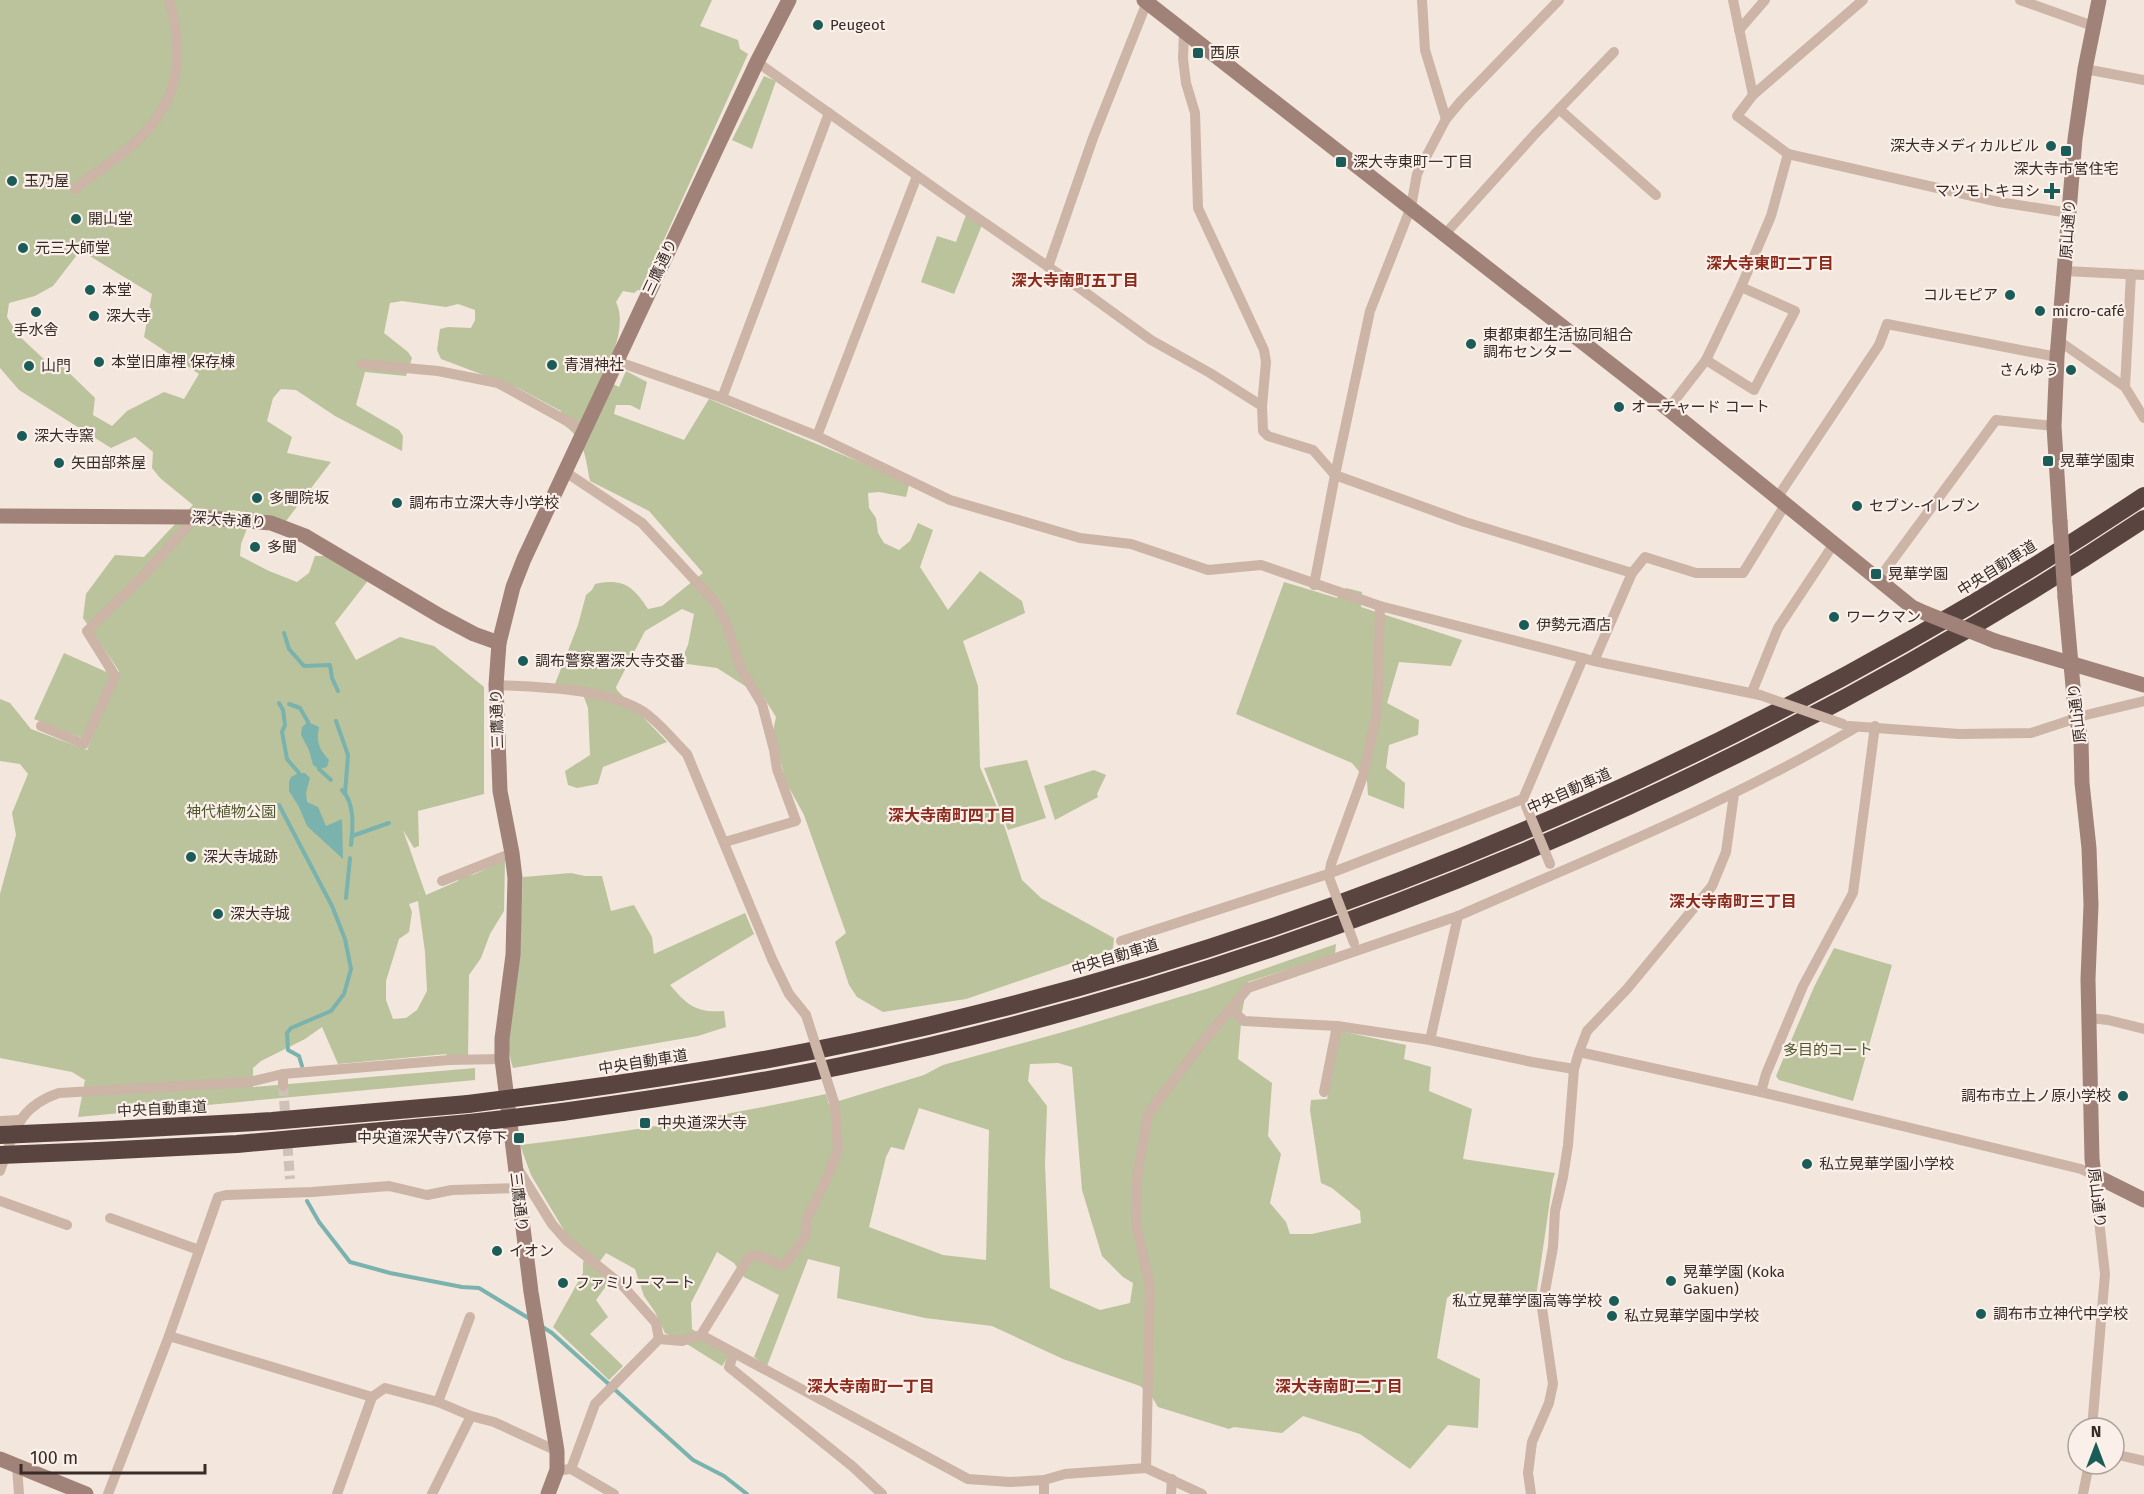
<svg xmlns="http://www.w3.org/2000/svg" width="2144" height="1494" font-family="'Fira Sans','Noto Sans JP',sans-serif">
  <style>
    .green { fill: #bac39b; fill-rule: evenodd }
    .water { fill: #7ab2ae }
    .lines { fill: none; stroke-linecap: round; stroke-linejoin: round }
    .stream { stroke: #7ab2ae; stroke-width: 4 }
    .street-tunnel { stroke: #cec1b8; stroke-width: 10; stroke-dasharray: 10 5; stroke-linecap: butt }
    .street { stroke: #ccb4a7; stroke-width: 10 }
    .secondary { stroke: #a08278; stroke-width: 15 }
    .highway { stroke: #5a443f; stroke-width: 18 }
    .street-bridge { stroke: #ccb4a7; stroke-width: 10 }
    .secondary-bridge { stroke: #a08278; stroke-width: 15 }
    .highway-bridge { stroke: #5a443f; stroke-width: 18 }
    .poi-dot { fill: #1b5c59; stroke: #fbf0e9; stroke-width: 2 }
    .labels { text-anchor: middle; stroke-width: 4.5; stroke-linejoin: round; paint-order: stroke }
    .poi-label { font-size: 15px; fill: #382b28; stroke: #fbf0e9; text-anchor: start }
    .street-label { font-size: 15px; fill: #382b28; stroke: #fbf0e9 }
    .park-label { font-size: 15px; fill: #4c582b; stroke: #fbf0e9 }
    .neighbourhood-label { font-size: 16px; font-weight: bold; fill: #8b2b1d; stroke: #fbf0e9 }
  </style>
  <rect width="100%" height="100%" fill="#f3e6dc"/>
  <!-- green -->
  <g class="green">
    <path d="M0 0H712L700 26 738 40 740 49 748 54 652 266 653 274 646 291 638 290 634 293 623 291 616 302C627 324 612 358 603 379L619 387 626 371 647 382 640 410 630 405H616L614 414 684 440 709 399 879 470 909 485 906 497 879 492 868 493 869 508 876 518 878 533 884 543 899 550 910 541 918 523 933 530 920 567 948 610 980 571 1022 601 1025 613 963 641 978 686 980 767 1002 819 1022 880 1041 898 1114 938 1113 949 966 999 883 1012 857 997 849 985 835 942 846 933 804 815 786 782 773 731 776 717 764 698 717 668 680 663 688 645 694 614 682 609 645 631 616 687 617 690 667 742 603 767 598 784 577 788 568 785 565 771 590 755 588 708 581 689 555 684 578 625 586 595 592 590 595 584C623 578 633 586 648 609L662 606 703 573 649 511 590 481C585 455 585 439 561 423V411L518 388 441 359 437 350 440 329 448 327 471 328 475 320V310L458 304 446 307 402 301 390 303 384 333 408 352 412 358 406 376 365 372 356 405 399 430 403 436 402 451 335 416 296 390 281 389 273 398 267 421 292 437 287 453 331 462 286 521 232 510 237 524 248 526 241 544 240 556 269 571 297 582 309 573 315 556H331L370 578 335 623 356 660 400 637 434 646 484 687V794L418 811 419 846 414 848 403 830 426 895 458 881 459 878 475 874 505 860 504 911 490 934 481 958 469 975 468 1060H449L446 1054 338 1064 322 1027 305 1039 261 1061 253 1068V1087L475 1068V1080L78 1117 85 1080 72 1072 0 1058V894L16 835 12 813 28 774 20 764 0 761V699L10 703 31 729 87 750 119 671 83 618 86 594 115 555 144 557 193 505 160 478 152 468 153 452 135 437 111 448 19 390 0 368ZM77 255H88L152 294 144 337 199 374 184 399 164 392 127 411 112 426 93 415 95 398 58 362H47L18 335 7 317 9 303 35 296 53 286ZM418 901 425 952 427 991 417 1010 406 1018 393 1019 386 1000V981L399 939 409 932 412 912 409 904Z"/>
    <polygon points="764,76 776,81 752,149 732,140"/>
    <polygon points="966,215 982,225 954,294 921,282 937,236 956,242"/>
    <polygon points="1284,582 1337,598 1346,588 1362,592 1361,607 1462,640 1451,666 1399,662 1387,703 1419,720 1418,735 1389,745 1386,768 1405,783 1404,809 1368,795 1367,781 1352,763 1236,714"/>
    <polygon points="64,653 111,674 83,738 34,719"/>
    <polygon points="1027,760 1046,818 1008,830 984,768"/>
    <polygon points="1094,770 1106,775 1097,794 1098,797 1055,820 1044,786"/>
    <path d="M571 873 585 876H602L611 911 634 905 652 937 654 954 745 913 754 934 670 985C687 1005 696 1013 724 1011L726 1027 698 1036 513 1068C502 1037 513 1002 517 971 520 939 522 908 523 877Z"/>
    <path d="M1336 944 1335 954 1248 982 1242 1012 1238 1059 1272 1083 1268 1136 1281 1154 1270 1203 1286 1222 1290 1234H1312L1361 1223 1360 1211 1332 1188 1321 1183 1310 1110 1311 1100 1327 1099 1340 1031 1406 1045 1404 1059 1431 1067 1429 1091 1472 1109 1463 1159 1555 1173 1553 1179 1535 1304 1452 1294 1447 1298 1437 1358 1480 1379 1478 1428 1448 1425 1410 1469 1360 1434 1303 1416 1282 1433 1234 1427 1229 1429 1158 1407 1152 1397 1140 1386 1063 1359 992 1326 925 1318 837 1298 840 1267 808 1259 767 1366 754 1357 779 1295 744 1277 734 1263 717 1252 691 1303 692 1329 730 1354 722 1366 682 1341 665 1333 655 1312 644 1296 635 1269 606 1253 595 1268 609 1282 596 1300 608 1317 590 1334 623 1366 609 1380 553 1327 583 1273V1263L587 1252 568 1237 531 1175 520 1145C623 1133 725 1116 826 1094L829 1104 924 1075 943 1065 1070 1030 1206 989ZM1058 1063 1072 1067 1082 1190 1102 1256 1123 1277 1133 1283 1130 1303 1100 1310 1050 1288 1045 1164 1047 1106 1028 1081 1030 1064ZM919 1108 989 1130 986 1260 943 1255 869 1227 886 1157 891 1147 904 1150Z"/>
    <polygon points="1834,948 1892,965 1853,1101 1779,1080 1776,1076 1814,987"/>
  </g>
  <!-- water -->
  <g class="water">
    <path d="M308 722 319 727C316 742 319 749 329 760L327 767 319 769 313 765 309 750 301 735 302 727Z"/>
    <polygon points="299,773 305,773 310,778 306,793 307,802 318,807 326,826 342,819 343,859 307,826 299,807 289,791 289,782 291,777"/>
  </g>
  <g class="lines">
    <!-- stream -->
    <g class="stream">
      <polyline points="284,633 289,649 304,666 330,665 332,678 338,691"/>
      <polyline points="279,703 283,710 285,725 282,732 287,759 299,773"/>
      <polyline points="289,704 300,708 308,722"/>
      <polyline points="336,721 348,755 345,794"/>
      <polyline points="319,769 331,780"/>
      <path d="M342 790C355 803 353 827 351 845"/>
      <polyline points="279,805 332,906 345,939 351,969 344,994 331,1011 291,1028 287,1033 288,1050 299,1056 302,1066"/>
      <polyline points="352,836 389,823"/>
      <polyline points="346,898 350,858"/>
      <polyline points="307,1201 319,1222 350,1262 390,1273 462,1287 479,1288 530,1319"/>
      <polyline points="541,1326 552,1333 693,1460 724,1476 747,1494"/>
    </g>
    <!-- street-tunnel -->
    <polyline class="street-tunnel" points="283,1086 290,1179"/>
    <!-- street -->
    <g class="street">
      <polyline points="1422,0 1425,50 1446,119"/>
      <polyline points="1733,0 1753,95"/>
      <polyline points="1863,0 1753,95 1737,116 1788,154 1999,202 2069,213"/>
      <polyline points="2020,0 2093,26"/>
      <polyline points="1739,30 1765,0"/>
      <polyline points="1184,31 1183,59 1186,83 1195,113 1198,208 1264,350 1266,362 1262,406 1263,431 1268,436 1313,450 1335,475 1465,522 1632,573"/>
      <polyline points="757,62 950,199 1082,290 1151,340 1210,373 1262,406"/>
      <polyline points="2085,69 2144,80"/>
      <polyline points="1559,109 1656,195"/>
      <path d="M75 189C90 176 105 167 120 155 176 112 188 67 169 0"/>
      <polyline points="1445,234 1535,134 1614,52"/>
      <polyline points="1048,267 1093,138 1147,2"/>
      <polyline points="2065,271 2144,275"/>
      <polyline points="2059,341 2125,387 2144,418"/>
      <polyline points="1706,360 1754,390 1795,311 1741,287"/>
      <polyline points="616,361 722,398 817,436 950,500 1080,538 1131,544 1208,570 1261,565 1380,606 1594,661 1760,695"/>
      <polyline points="362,364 438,371 498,383 576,426 584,428"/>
      <polyline points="2125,387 2131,274"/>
      <polyline points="722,398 829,113"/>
      <polyline points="1668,409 1706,360 1741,287 1771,216 1788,154"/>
      <polyline points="817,436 917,176"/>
      <polyline points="564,471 642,523 715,602 727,625 741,669 762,704 774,750 777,769 796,821 725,842"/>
      <polyline points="1777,498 1879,345 1887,324 2057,357"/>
      <polyline points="1878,580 1996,420 2054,426"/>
      <polyline points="1314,585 1335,475 1370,311 1411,207 1417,174 1446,119 1461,101 1559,0"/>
      <polyline points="1594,661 1632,573 1645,557 1696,573 1743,573 1785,505"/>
      <path d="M496 685C539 687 607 688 644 712 660 723 673 740 687 754L772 959 789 994 806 1015"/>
      <polyline points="1752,692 1778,628 1833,545"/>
      <polyline points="41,726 84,744 115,676 87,631 142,577 196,517"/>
      <polyline points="1849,726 1959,734 2031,733 2086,715 2144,701"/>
      <polyline points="1329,877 1331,864 1363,776 1377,713 1380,606"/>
      <polyline points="442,881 512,853"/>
      <polyline points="1121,941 1328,874 1523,799 1583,658"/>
      <polyline points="1231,1009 1244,1021 1337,1026 1430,1040 1532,1062 1574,1069"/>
      <polyline points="2090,1018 2108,1020 2144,1029"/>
      <path d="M1430 1040 1458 916C1592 857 1729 803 1855 728"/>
      <polyline points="1579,1052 1761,1092 2081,1169 2094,1175 2105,1274 2092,1428"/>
      <polyline points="283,1074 283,1086"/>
      <polyline points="1324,1092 1337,1026"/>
      <polyline points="1761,1092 1766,1074 1803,986 1853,893 1875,726"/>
      <polyline points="0,1121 19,1120"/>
      <polyline points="518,1169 552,1224 566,1240 623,1286 656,1323 659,1339"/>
      <path d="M0 1171C14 1133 17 1107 59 1093L249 1082 283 1074 449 1060 502 1059"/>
      <polyline points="0,1201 67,1225"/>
      <polyline points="110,1218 199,1250"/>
      <polyline points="701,1335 968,1479 1010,1482 1044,1480 1065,1474 1146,1468 1202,1494"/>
      <polyline points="169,1336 372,1397 385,1388 438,1402 471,1416 494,1422 557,1451"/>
      <polyline points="659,1339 682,1341 701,1335 749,1257 757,1255 783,1266 805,1238 807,1219 830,1171 838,1150 835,1105"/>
      <polyline points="734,1353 729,1367 852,1466 882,1494"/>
      <polyline points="438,1402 470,1317"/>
      <polyline points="2114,1454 2144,1461"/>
      <polyline points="17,1467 19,1494"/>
      <polyline points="1146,1468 1150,1287 1136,1223 1137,1178 1148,1114 1201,1044 1248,988 1458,916"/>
      <polyline points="571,1469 595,1404 659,1339"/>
      <polyline points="563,1470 571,1469 614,1494"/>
      <polyline points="1044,1480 1044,1494"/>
      <polyline points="108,1494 169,1336 218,1197 226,1195 312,1192 389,1186 427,1195 452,1190 516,1188"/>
      <polyline points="337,1494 372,1397"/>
      <polyline points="432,1494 471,1416"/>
      <polyline points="1171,1494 1172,1479"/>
      <polyline points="1531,1494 1528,1473 1532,1442 1549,1403 1553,1384 1542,1308 1553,1247 1555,1211 1563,1177 1568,1145 1574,1069 1579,1052 1587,1031 1627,989 1712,886 1726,852 1734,794"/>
      <polyline points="2083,1494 2089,1464"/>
    </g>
    <!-- secondary -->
    <g class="secondary">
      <polyline points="1144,0 1668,409 1912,607 1925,613"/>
      <polyline points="0,516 196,517 271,523 305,536 440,616 474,634 499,643"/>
      <polyline points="2060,522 2054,426 2057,357 2075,139 2085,69 2099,0"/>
      <polyline points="2065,597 2075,709 2081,741 2082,783 2089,848 2091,905 2088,979 2092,1159 2094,1175 2144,1200"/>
      <polyline points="1995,641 2144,685"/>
      <polyline points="0,1459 86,1494"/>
      <polyline points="548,1494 557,1470 557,1451 531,1292 502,1059 502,1039 513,955 515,878 512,853 500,791 496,685 499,643 513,587 524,559 757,62 789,0"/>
    </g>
    <!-- highway -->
    <g class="highway">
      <path d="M560 1092C702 1073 843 1048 981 1013 1395 910 1789 732 2144 496"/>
      <path d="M562 1112C656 1099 749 1085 841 1066 1305 969 1749 781 2144 519"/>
      <polyline points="111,1130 272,1121 468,1104"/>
      <polyline points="98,1151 237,1144 470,1123"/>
    </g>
    <!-- street-bridge -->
    <g class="street-bridge">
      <polyline points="1760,695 1843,724"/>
      <polyline points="1526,806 1550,864"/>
      <polyline points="1330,880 1354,943"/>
      <polyline points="806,1015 835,1105"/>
    </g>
    <!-- secondary-bridge -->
    <g class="secondary-bridge">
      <polyline points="2060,522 2065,597"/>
      <polyline points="1925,613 1995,641"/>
    </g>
    <!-- highway-bridge -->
    <g class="highway-bridge">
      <polyline points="468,1104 560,1092"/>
      <polyline points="470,1123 562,1112"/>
      <polyline points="0,1135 111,1130"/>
      <polyline points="0,1155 98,1151"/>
    </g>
  </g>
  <!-- markers -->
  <g class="poi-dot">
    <circle cx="818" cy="25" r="6"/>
    <rect x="1192" y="47" width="12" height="12" rx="3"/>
    <circle cx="2051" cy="146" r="6"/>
    <rect x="2060" y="145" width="12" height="12" rx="3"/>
    <rect x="1335" y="156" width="12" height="12" rx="3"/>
    <circle cx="12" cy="181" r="6"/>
    <path d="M2049 182h6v6h6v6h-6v6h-6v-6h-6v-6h6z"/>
    <circle cx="76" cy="219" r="6"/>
    <circle cx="23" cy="248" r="6"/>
    <circle cx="90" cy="290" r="6"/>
    <circle cx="2010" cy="295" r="6"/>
    <circle cx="2040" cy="311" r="6"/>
    <circle cx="36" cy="312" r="6"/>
    <circle cx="94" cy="316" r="6"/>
    <circle cx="1471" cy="344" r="6"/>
    <circle cx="99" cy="362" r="6"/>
    <circle cx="552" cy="365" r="6"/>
    <circle cx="29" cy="366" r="6"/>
    <circle cx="2071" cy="370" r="6"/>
    <circle cx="1619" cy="407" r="6"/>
    <circle cx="22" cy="436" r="6"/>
    <rect x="2042" y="455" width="12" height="12" rx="3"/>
    <circle cx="59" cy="463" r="6"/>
    <circle cx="257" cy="498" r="6"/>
    <circle cx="397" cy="503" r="6"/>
    <circle cx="1857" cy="506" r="6"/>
    <circle cx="255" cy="547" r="6"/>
    <rect x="1870" y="568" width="12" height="12" rx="3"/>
    <circle cx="1834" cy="617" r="6"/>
    <circle cx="1524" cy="625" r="6"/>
    <circle cx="523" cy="661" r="6"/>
    <circle cx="191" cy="857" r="6"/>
    <circle cx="218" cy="914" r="6"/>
    <circle cx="2123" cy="1096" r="6"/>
    <rect x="639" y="1117" width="12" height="12" rx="3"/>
    <rect x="513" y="1132" width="12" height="12" rx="3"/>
    <circle cx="1807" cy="1164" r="6"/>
    <circle cx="497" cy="1251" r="6"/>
    <circle cx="1671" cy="1281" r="6"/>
    <circle cx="563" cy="1283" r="6"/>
    <circle cx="1614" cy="1301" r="6"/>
    <circle cx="1981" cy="1314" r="6"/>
    <circle cx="1612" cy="1316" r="6"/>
  </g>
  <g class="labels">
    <!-- poi labels -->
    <g class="poi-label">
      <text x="830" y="30">Peugeot</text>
      <text x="1210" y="58">西原</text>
      <text x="2039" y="151" text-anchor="end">深大寺メディカルビル</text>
      <text x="1353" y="167">深大寺東町一丁目</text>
      <text x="2066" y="174" text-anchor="middle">深大寺市営住宅</text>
      <text x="24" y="186">玉乃屋</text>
      <text x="2040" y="196" text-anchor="end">マツモトキヨシ</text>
      <text x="88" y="224">開山堂</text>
      <text x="35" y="253">元三大師堂</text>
      <text x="102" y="295">本堂</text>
      <text x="1998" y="300" text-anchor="end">コルモピア</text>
      <text x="2052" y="316">micro-café</text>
      <text x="106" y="321">深大寺</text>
      <text x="36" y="335" text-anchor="middle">手水舎</text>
      <text x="1483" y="340">東都東都生活協同組合<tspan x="1483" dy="17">調布センター</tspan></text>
      <text x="111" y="367">本堂旧庫裡 保存棟</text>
      <text x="564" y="370">青渭神社</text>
      <text x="41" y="371">山門</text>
      <text x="2059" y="375" text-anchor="end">さんゆう</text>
      <text x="1631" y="412">オーチャード コート</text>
      <text x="34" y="441">深大寺窯</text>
      <text x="2060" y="466">晃華学園東</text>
      <text x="71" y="468">矢田部茶屋</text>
      <text x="269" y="503">多聞院坂</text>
      <text x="409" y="508">調布市立深大寺小学校</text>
      <text x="1869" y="511">セブン-イレブン</text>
      <text x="267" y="552">多聞</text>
      <text x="1888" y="579">晃華学園</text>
      <text x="1846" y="622">ワークマン</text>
      <text x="1536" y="630">伊勢元酒店</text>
      <text x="535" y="666">調布警察署深大寺交番</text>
      <text x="203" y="862">深大寺城跡</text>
      <text x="230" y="919">深大寺城</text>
      <text x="2111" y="1101" text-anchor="end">調布市立上ノ原小学校</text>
      <text x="657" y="1128">中央道深大寺</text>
      <text x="507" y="1143" text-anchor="end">中央道深大寺バス停下</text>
      <text x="1819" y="1169">私立晃華学園小学校</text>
      <text x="509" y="1256">イオン</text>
      <text x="1683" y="1277">晃華学園 (Koka<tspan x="1683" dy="17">Gakuen)</tspan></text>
      <text x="575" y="1288">ファミリーマート</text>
      <text x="1602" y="1306" text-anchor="end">私立晃華学園高等学校</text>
      <text x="1993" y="1319">調布市立神代中学校</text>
      <text x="1624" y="1321">私立晃華学園中学校</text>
    </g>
    <!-- street labels -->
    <g class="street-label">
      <text transform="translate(2068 229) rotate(-86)" y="5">原山通り</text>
      <text transform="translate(660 267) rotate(-65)" y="5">三鷹通り</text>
      <text transform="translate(229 520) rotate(4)" y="5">深大寺通り</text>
      <text transform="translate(1997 568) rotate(-32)" y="5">中央自動車道</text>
      <text transform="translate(2077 713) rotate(-97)" y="5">原山通り</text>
      <text transform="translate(497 719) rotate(-92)" y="5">三鷹通り</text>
      <text transform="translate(1569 791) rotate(-24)" y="5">中央自動車道</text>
      <text transform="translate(1115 957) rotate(-17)" y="5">中央自動車道</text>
      <text transform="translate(643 1062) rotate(-9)" y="5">中央自動車道</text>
      <text transform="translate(162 1109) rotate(-3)" y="5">中央自動車道</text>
      <text transform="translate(2097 1198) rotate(83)" y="5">原山通り</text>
      <text transform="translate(519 1202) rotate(83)" y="5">三鷹通り</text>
    </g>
    <!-- park labels -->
    <g class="park-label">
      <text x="231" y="817">神代植物公園</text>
      <text x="1828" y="1055">多目的コート</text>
    </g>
    <!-- neighbourhood labels -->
    <g class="neighbourhood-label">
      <text x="1770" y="269">深大寺東町二丁目</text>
      <text x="1075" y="286">深大寺南町五丁目</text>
      <text x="952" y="821">深大寺南町四丁目</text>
      <text x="1733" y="907">深大寺南町三丁目</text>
      <text x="871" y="1392">深大寺南町一丁目</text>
      <text x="1339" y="1392">深大寺南町二丁目</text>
    </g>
  </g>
  <!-- north arrow -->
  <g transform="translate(2096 1446)"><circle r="28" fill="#fbf0e9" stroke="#ada19c" stroke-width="1.5"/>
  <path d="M0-4.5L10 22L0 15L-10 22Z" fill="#1b5c59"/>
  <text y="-9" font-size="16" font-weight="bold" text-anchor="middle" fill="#382b28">N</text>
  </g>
  <!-- scale -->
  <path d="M21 1464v9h184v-9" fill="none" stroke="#382b28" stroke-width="3"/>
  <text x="30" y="1464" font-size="18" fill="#382b28" stroke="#fbf0e9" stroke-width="4.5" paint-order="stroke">100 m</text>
</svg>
